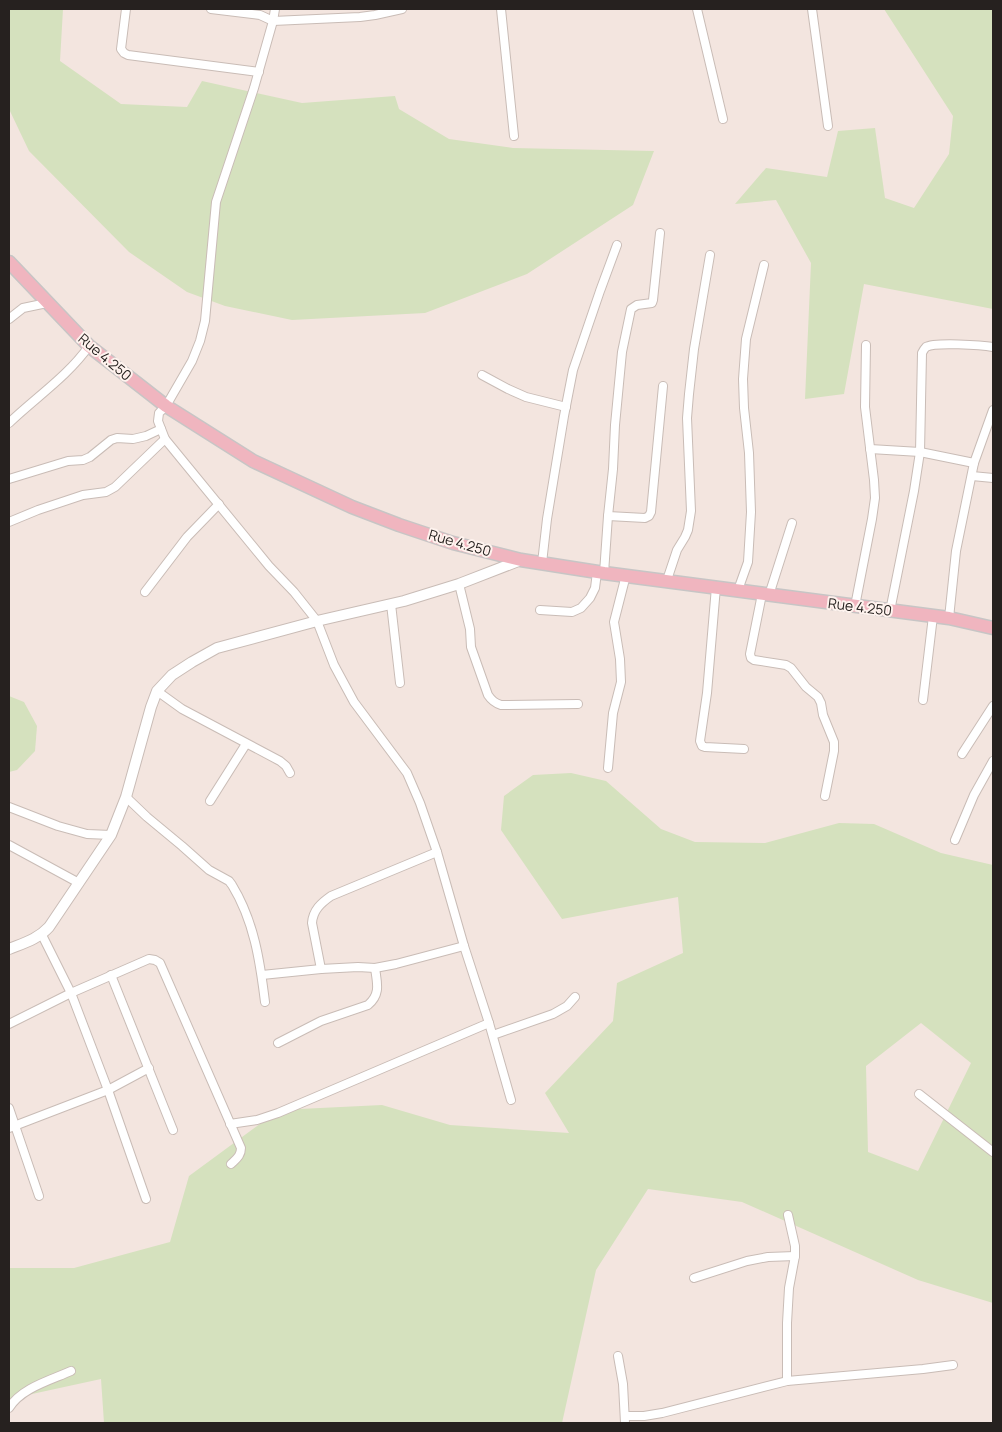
<svg xmlns="http://www.w3.org/2000/svg" width="1002" height="1432" font-family="Manrope,sans-serif">
  <style>
    .green { fill: #d5e1be; fill-rule: evenodd }
    .lines { fill: none; stroke-linecap: round; stroke-linejoin: round }
    .minor-casing { stroke: #c9bcb6; stroke-width: 10 }
    .tertiary-casing { stroke: #c9bcb6; stroke-width: 12 }
    .primary-casing { stroke: #c7c5c5; stroke-width: 15 }
    .minor { stroke: #fff; stroke-width: 8 }
    .tertiary { stroke: #fff; stroke-width: 10 }
    .primary { stroke: #f0b5bf; stroke-width: 12 }
    .labels { text-anchor: middle; stroke-width: 4; stroke-linejoin: round; paint-order: stroke }
    .street-label { font-size: 14px; fill: #26211f; stroke: #fef3ee }
  </style>
  <rect width="100%" height="100%" fill="#f3e5df"/>
  <!-- green -->
  <g class="green">
    <polygon points="9,9 63,9 60,61 121,104 187,107 202,81 302,103 395,96 399,109 449,139 513,148 654,151 633,205 527,274 425,313 292,320 225,306 187,292 129,252 29,151 9,109"/>
    <polygon points="884,9 993,9 993,309 864,284 844,394 805,399 811,263 776,200 735,204 766,168 827,177 838,131 875,128 885,198 914,208 949,154 953,116"/>
    <polygon points="9,696 24,702 37,726 35,751 17,770 9,772"/>
    <path d="M571 773 606 781 661 829 695 842 765 843 839 823 874 824 941 853 993 865V1303L918 1280 742 1202 648 1189 596 1270 562 1423H104L101 1379 9 1399V1268H74L170 1242 189 1176 279 1110 382 1105 450 1125 569 1133 545 1093 613 1021 617 983 683 953 678 897 562 919 501 830 504 796 533 775ZM921 1023 971 1063 918 1171 868 1152 866 1066Z"/>
  </g>
  <g class="lines">
    <defs>
      <g id="minor">
        <polyline points="126,9 121,49 124,53 128,55 259,72"/>
        <polyline points="211,9 260,15 273,21 360,17 375,15 402,9"/>
        <polyline points="275,9 273,21 254,88 216,202 205,321 200,341 192,361 166,406 159,413 158,421 165,439 269,566 294,592 317,621 334,665 354,702 407,773 420,803 437,852 464,946 489,1023 511,1100"/>
        <polyline points="501,9 514,136"/>
        <polyline points="697,9 723,119"/>
        <polyline points="812,9 828,126"/>
        <polyline points="9,319 23,308 47,303"/>
        <polyline points="482,375 508,389 526,397 566,407"/>
        <path d="M9 423C35 398 68 376 89 346"/>
        <polyline points="870,449 920,452 974,463"/>
        <polyline points="972,476 993,478"/>
        <polyline points="9,479 68,461 83,460 90,457 111,440 117,438 133,439 146,436 161,429"/>
        <polyline points="608,516 645,518 649,516 651,512 663,386"/>
        <polyline points="9,522 38,510 83,495 106,492 115,487 165,439"/>
        <polyline points="542,563 547,519 564,416 573,370 600,291 617,245"/>
        <polyline points="604,573 608,516 613,469 615,425 622,352 631,309 637,305 652,303 653,300 660,233"/>
        <polyline points="667,580 677,550 685,537 688,530 691,511 687,418 689,394 694,349 710,255"/>
        <path d="M459 584 470 629 471 647 488 695C492 701 495 703 501 705L578 704"/>
        <polyline points="716,587 707,693 700,741 702,746 705,747 744,749"/>
        <polyline points="738,590 748,562 751,512 749,453 744,408 743,379 746,339 764,265"/>
        <polyline points="145,592 187,537 219,504"/>
        <polyline points="762,594 750,654 751,658 754,660 786,665 791,668 806,687 818,697 821,703 823,715 834,742 834,751 825,796"/>
        <polyline points="769,595 792,523"/>
        <polyline points="391,604 400,683"/>
        <polyline points="855,606 872,519 875,498 874,480 865,407 866,345"/>
        <polyline points="540,610 572,612 581,608 590,598 595,588 597,572"/>
        <path d="M890 611 914 491 920 452 922 353C923 351 924 349 926 347 934 342 982 345 993 347"/>
        <polyline points="949,618 956,551 974,463 993,410"/>
        <polyline points="157,691 182,709 280,761 286,766 290,773"/>
        <polyline points="923,700 933,616"/>
        <polyline points="962,754 993,706"/>
        <polyline points="608,768 613,713 621,682 620,659 614,622 626,575"/>
        <path d="M126 797 147 817 182 846 209 870 229 881 232 885C254 921 260 961 265 1002"/>
        <polyline points="210,801 246,744"/>
        <polyline points="9,807 58,826 87,834 111,835"/>
        <polyline points="955,840 974,795 993,761"/>
        <polyline points="9,845 79,883"/>
        <polyline points="42,935 71,993 108,1090 146,1199"/>
        <path d="M321 969 312 923C313 910 321 903 331 896L437 852"/>
        <polyline points="111,975 173,1130"/>
        <polyline points="262,975 321,969 358,967 375,968 396,964 464,946"/>
        <path d="M9 1024 71 993 149 959 155 960 160 963 241 1148C241 1156 236 1159 231 1164"/>
        <polyline points="493,1035 553,1014 567,1006 575,997"/>
        <path d="M278 1043 321 1021 368 1005C381 994 377 983 375 968"/>
        <polyline points="919,1094 993,1152"/>
        <polyline points="9,1108 39,1196"/>
        <polyline points="230,1124 257,1120 278,1113 489,1023"/>
        <polyline points="9,1128 108,1090 149,1068"/>
        <polyline points="694,1278 747,1261 768,1257 795,1256"/>
        <polyline points="618,1356 623,1384 625,1423"/>
        <polyline points="787,1381 787,1323 789,1288 795,1256 795,1246 788,1215"/>
        <path d="M9 1408C21 1388 51 1380 71 1371"/>
        <polyline points="625,1416 644,1416 662,1413 787,1381 923,1369 953,1365"/>
      </g>
      <path id="tertiary" d="M9 949C24 943 38 939 49 927L111 835 126 797 151 707 157 691 172 675 192 662 217 648 317 621 404 601 459 584 521 560"/>
      <polyline id="primary" points="9,262 89,346 166,406 253,461 352,507 399,525 453,543 521,560 604,573 949,618 993,628"/>
    </defs>
    <!-- minor casing -->
    <use href="#minor" class="minor-casing"/>
    <!-- tertiary casing -->
    <use href="#tertiary" class="tertiary-casing"/>
    <!-- primary casing -->
    <use href="#primary" class="primary-casing"/>
    <!-- minor -->
    <use href="#minor" class="minor"/>
    <!-- tertiary -->
    <use href="#tertiary" class="tertiary"/>
    <!-- primary -->
    <use href="#primary" class="primary"/>
  </g>
  <g class="labels">
    <!-- street labels -->
    <g class="street-label">
      <text transform="translate(105 357) rotate(40)" y="5">Rue 4.250</text>
      <text transform="translate(460 543) rotate(16)" y="5">Rue 4.250</text>
      <text transform="translate(860 607) rotate(7)" y="5">Rue 4.250</text>
    </g>
  </g>
  <!-- border -->
  <rect width="1002" height="1432" fill="none" stroke="#26211f" stroke-width="20"/>
</svg>
